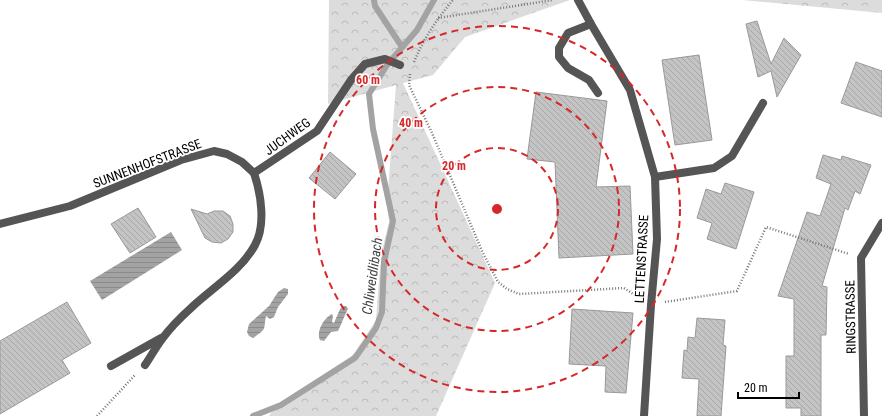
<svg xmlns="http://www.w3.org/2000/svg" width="882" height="416" font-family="'Roboto Condensed',sans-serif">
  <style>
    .forest { fill: url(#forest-crowns) }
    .water { fill: url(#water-rules) }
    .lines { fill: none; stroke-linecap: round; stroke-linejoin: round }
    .stream { stroke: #a3a3a3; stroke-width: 6 }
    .building { fill: url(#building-back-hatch); stroke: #999 }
    .path { stroke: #777; stroke-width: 2.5; stroke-dasharray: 1 2; stroke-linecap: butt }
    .service { stroke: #555; stroke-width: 8 }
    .minor { stroke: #555; stroke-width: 8 }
    .ring { fill: none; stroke: #d62828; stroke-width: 2; stroke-dasharray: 7 5 }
    .labels { text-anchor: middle; stroke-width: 3.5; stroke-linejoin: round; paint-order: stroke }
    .street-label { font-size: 13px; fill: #000; stroke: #fff }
    .water-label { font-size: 14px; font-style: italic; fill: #444; stroke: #fff }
    .centre { fill: #d62828; stroke: #fff; stroke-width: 2 }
    .ring-label { font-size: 12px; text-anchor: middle; font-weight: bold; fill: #d62828; stroke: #fff; stroke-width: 3.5; stroke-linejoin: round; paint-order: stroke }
  </style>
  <defs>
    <pattern id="forest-crowns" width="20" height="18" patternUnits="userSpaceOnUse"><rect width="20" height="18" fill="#dcdcdc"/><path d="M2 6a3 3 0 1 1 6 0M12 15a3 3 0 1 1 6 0" fill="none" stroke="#bbb"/></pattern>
    <pattern id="water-rules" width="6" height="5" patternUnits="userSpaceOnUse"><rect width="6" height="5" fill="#a3a3a3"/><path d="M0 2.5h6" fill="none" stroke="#8b8b8b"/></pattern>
    <pattern id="building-back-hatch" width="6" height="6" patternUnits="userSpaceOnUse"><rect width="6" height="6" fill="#c4c4c4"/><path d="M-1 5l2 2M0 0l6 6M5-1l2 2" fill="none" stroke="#a7a7a7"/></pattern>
  </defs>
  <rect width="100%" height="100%" fill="#fff"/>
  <!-- forest -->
  <g class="forest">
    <polygon points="329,0 570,0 465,37 433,75 403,83 495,283 436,416 269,416 275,406 353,355 376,320 381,254 389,222 387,204 396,85 328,104"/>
    <polygon points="742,0 882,0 882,13"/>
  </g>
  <!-- water -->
  <g class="water">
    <polygon points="171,232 182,250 102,300 90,281"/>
    <path d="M284 288 288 289V294L278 307 274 317 270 319 266 316C263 330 268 328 253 338L249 336 247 332 249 324 269 306 278 292Z"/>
    <path d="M343 306H346L348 309C344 316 342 323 338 331L331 332 324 341 320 340C316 331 324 318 332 314L333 316 332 322 334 323 340 309Z"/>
  </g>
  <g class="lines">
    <!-- stream -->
    <g class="stream">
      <polyline points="374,0 375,6 402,47"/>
      <polyline points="253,416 281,405 355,358 376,328 382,312 384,262 393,221 373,129 369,94 387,65 417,30 434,0"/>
    </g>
  </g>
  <!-- building -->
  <g class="building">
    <polygon points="757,21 771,64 784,38 801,55 777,97 771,71 758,77 746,24"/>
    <polygon points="699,55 712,140 675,145 662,60"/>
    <polygon points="856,62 882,71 882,117 841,103"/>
    <polygon points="536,92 607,101 596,187 630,186 633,254 559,258 555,162 527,159"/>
    <polygon points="330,152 356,174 335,199 309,178"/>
    <polygon points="823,155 841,160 842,156 871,165 860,194 855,191 848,210 845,208 822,286 827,287 826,335 821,335 821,416 801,416 801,408 786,408 786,356 794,356 794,299 778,296 807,212 820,216 831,184 816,178"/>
    <polygon points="725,183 754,192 736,249 707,239 712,223 697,218 706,189 721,194"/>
    <polygon points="138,208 156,237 130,253 111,224"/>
    <polygon points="191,209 207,214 214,211 223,211 230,216 233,224 233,232 228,239 221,243 212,242 205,238"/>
    <polygon points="67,302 91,343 62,360 70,373 0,414 0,341"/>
    <polygon points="572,309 633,313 626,393 605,392 606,366 569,364"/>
    <polygon points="697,318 725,320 723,345 726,346 721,416 697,416 699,379 682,378 684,350 687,351 688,337 695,338"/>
  </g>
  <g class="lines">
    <!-- path -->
    <g class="path">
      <polyline points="438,18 553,0"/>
      <path d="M414 62C424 38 437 19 453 0"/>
      <polyline points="410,74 409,85 432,133 482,251 498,282 507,289 519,294 624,288 638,297"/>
      <polyline points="665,302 737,291 766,227 849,254"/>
      <polyline points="97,416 135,375"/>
    </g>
    <!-- service -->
    <g class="service">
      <polyline points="591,24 568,33 559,48 559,57 568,68 589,80 598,93"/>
      <polyline points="655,177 714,168 732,156 763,103"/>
      <path d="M145 365C151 356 156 347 162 339 170 328 181 317 191 308 212 288 241 271 255 245 266 225 261 194 254 173L317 131 351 80 365 64 385 59 400 65"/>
      <polyline points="111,366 161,338"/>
    </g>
    <!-- minor -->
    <g class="minor">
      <polyline points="578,0 591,24 630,90 655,177 657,239 651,305 644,416"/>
      <polyline points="0,224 70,206 181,160 214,151 227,154 242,162 254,173"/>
      <polyline points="864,416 861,258 882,223"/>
    </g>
  </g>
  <!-- distance rings -->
  <g class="ring">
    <circle cx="497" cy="209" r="61"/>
    <circle cx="497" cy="209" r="122"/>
    <circle cx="497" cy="209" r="183"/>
  </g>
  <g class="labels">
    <!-- street labels -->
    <g class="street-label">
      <text transform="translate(287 136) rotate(-36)" y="5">JUCHWEG</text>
      <text transform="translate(147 163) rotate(-21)" y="5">SUNNENHOFSTRASSE</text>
      <text transform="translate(641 259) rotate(-87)" y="5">LETTENSTRASSE</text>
      <text transform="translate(850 317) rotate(-91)" y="5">RINGSTRASSE</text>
    </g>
    <!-- water labels -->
    <g class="water-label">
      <text transform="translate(372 276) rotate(-82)" y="5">Chliweidlibach</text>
    </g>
  </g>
  <circle cx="497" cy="209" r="6" class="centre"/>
  <g class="ring-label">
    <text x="368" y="84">60 m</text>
    <text x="411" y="127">40 m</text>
    <text x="454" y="170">20 m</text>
  </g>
  <!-- scale -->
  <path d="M738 392v6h61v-6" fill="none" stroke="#000000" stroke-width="2"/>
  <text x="744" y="392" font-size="12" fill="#000000" stroke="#ffffff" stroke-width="3" paint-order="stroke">20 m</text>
</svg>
